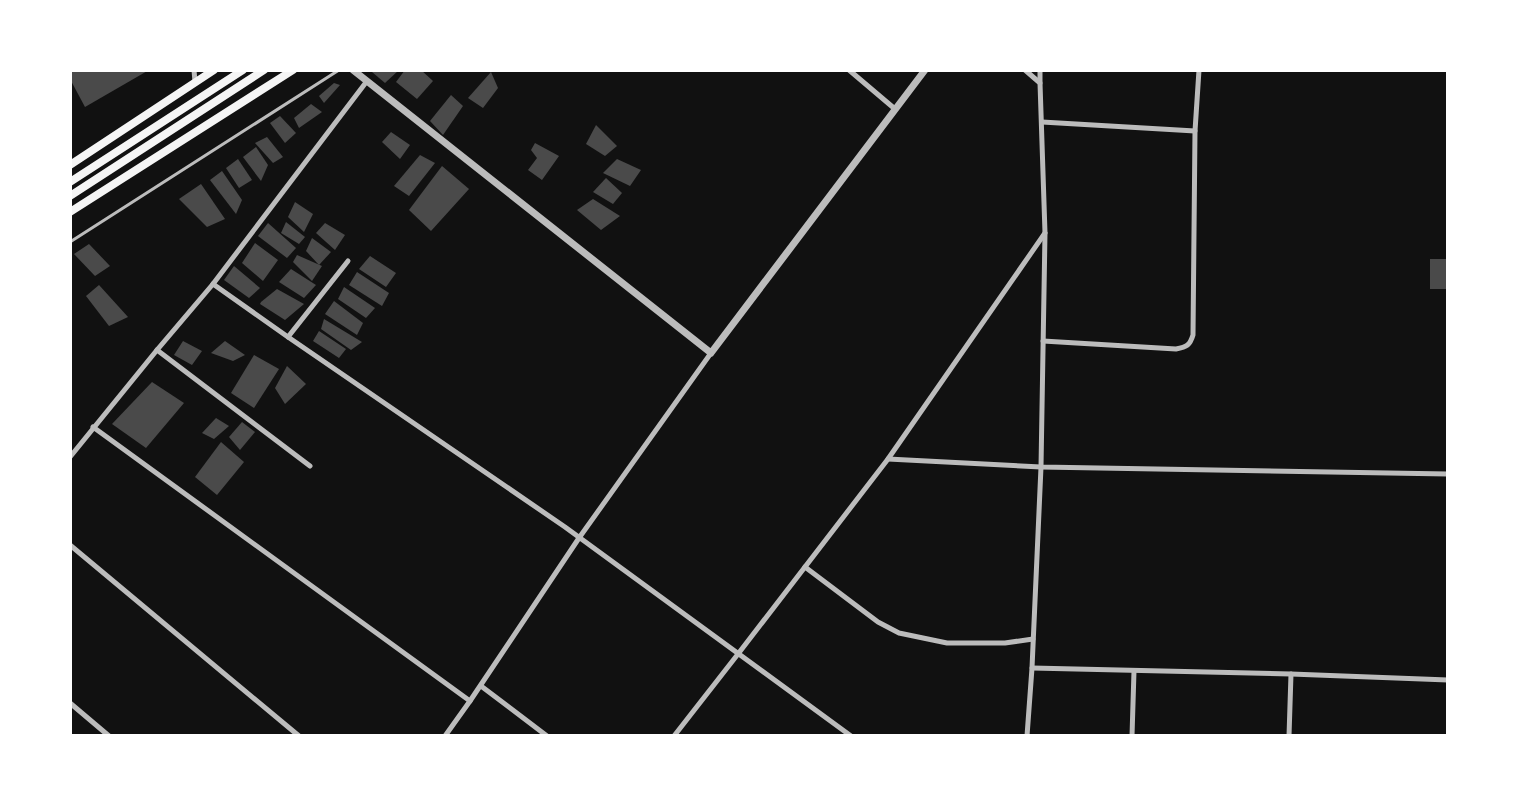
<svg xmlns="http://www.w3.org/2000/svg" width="1518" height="806" font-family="Mulish,sans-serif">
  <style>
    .building { fill: #4a4a4a }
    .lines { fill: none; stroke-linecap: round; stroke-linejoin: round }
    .service { stroke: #bcbcbc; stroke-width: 3 }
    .minor { stroke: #bcbcbc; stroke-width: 5 }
    .tertiary { stroke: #bcbcbc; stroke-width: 7 }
    .secondary { stroke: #f5f5f5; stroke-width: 8 }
    .primary { stroke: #f5f5f5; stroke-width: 8 }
  </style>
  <rect width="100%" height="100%" fill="#111"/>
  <!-- building -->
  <g class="building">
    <polygon points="70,70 149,70 85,107 70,79"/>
    <polygon points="374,70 399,70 385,83 372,72"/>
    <polygon points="405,70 421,70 433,81 417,99 396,82"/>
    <polygon points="491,72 498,88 483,108 468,98"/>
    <polygon points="334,83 340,85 324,103 319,96"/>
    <polygon points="451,95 463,106 443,135 430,121"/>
    <polygon points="311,104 322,112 299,128 294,118"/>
    <polygon points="280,116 296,133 285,143 270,123"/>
    <polygon points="596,125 617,146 605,156 586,144"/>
    <polygon points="391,132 410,145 400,159 382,142"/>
    <polygon points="267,137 283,157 273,163 255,143"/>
    <polygon points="535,143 559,156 542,180 528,170 537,158 531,150"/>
    <polygon points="256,147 268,165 261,181 243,157"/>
    <polygon points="420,155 435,163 409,196 394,186"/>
    <polygon points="238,159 252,180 239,188 226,168"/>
    <polygon points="617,159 641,170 630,186 603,173"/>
    <polygon points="442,166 469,189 431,231 409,210"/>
    <polygon points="222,171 242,200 236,214 210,180"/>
    <polygon points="606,178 622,193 613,204 593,192"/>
    <polygon points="201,184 225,219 207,227 179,199"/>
    <polygon points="593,199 620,216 601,230 577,210"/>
    <polygon points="295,202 313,214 304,232 288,217"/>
    <polygon points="286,222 305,237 299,244 281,233"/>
    <polygon points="268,223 296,248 287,258 258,236"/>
    <polygon points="325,223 345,235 335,250 316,233"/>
    <polygon points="312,238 331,252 319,265 306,251"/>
    <polygon points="255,243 278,260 263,281 242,263"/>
    <polygon points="89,244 110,266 95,276 74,254"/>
    <polygon points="297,255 322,266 312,281 293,262"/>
    <polygon points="370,256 396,273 386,287 359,269"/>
    <rect x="1430" y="259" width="18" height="30"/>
    <polygon points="234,266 260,288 249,298 224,280"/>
    <polygon points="291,269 316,285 304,298 279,282"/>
    <polygon points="357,272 389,293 382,306 349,285"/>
    <polygon points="99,285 128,317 109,326 86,296"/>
    <polygon points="344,287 375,308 366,318 338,299"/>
    <polygon points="277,289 304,304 285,320 260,304 261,302"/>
    <polygon points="334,301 363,323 357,335 325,314"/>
    <polygon points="324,319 362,342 351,350 321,329"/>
    <polygon points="319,331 346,349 339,358 313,341"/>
    <polygon points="183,341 202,351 192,365 174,355"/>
    <polygon points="225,341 245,355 233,361 211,353"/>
    <polygon points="254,355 279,369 254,408 231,393"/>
    <polygon points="287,366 306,384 285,404 275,388"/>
    <polygon points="152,382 184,403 146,448 112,424"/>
    <polygon points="216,418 229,426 214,439 202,433"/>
    <polygon points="242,422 255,432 240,450 229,437"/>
    <polygon points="221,442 244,462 217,495 195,477"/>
  </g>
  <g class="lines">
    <!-- service -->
    <polyline class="service" points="70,242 339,70"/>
    <!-- minor -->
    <g class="minor">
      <polyline points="194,70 195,82"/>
      <polyline points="849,70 895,109"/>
      <polyline points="1025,70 1040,83 1045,233 1041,467 1032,668 1027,736"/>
      <polyline points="1040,83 1040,70"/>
      <polyline points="1042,122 1195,131"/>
      <polyline points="213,284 288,337 565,527 851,736"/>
      <polyline points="288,337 348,261"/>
      <path d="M1043 341 1176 349C1187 347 1190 345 1193 335L1195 131 1199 70"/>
      <polyline points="157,350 310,466"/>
      <polyline points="93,427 470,701"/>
      <polyline points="70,457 157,350 213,284 367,81"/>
      <polyline points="888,459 1041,467 1448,474"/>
      <polyline points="70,545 299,736"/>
      <polyline points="805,567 878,622 899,633 947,643 1005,643 1033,639"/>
      <polyline points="1032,668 1291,674 1448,680"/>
      <polyline points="481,686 547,736"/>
      <polyline points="70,703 109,736"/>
      <polyline points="445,736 470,701 579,538 711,353"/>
      <polyline points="674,736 738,654 888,459 1045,233"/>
      <polyline points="1132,736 1134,671"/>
      <polyline points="1289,736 1291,674"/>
    </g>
    <!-- tertiary -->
    <polyline class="tertiary" points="353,70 711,353 925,70"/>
    <!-- secondary -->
    <g class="secondary">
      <polyline points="70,165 214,70"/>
      <polyline points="70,212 293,70"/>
    </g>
    <!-- primary -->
    <g class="primary">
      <polyline points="70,182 243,70"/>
      <polyline points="70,196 264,70"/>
    </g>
  </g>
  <!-- border -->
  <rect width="1518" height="806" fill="none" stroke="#ffffff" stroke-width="144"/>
</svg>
